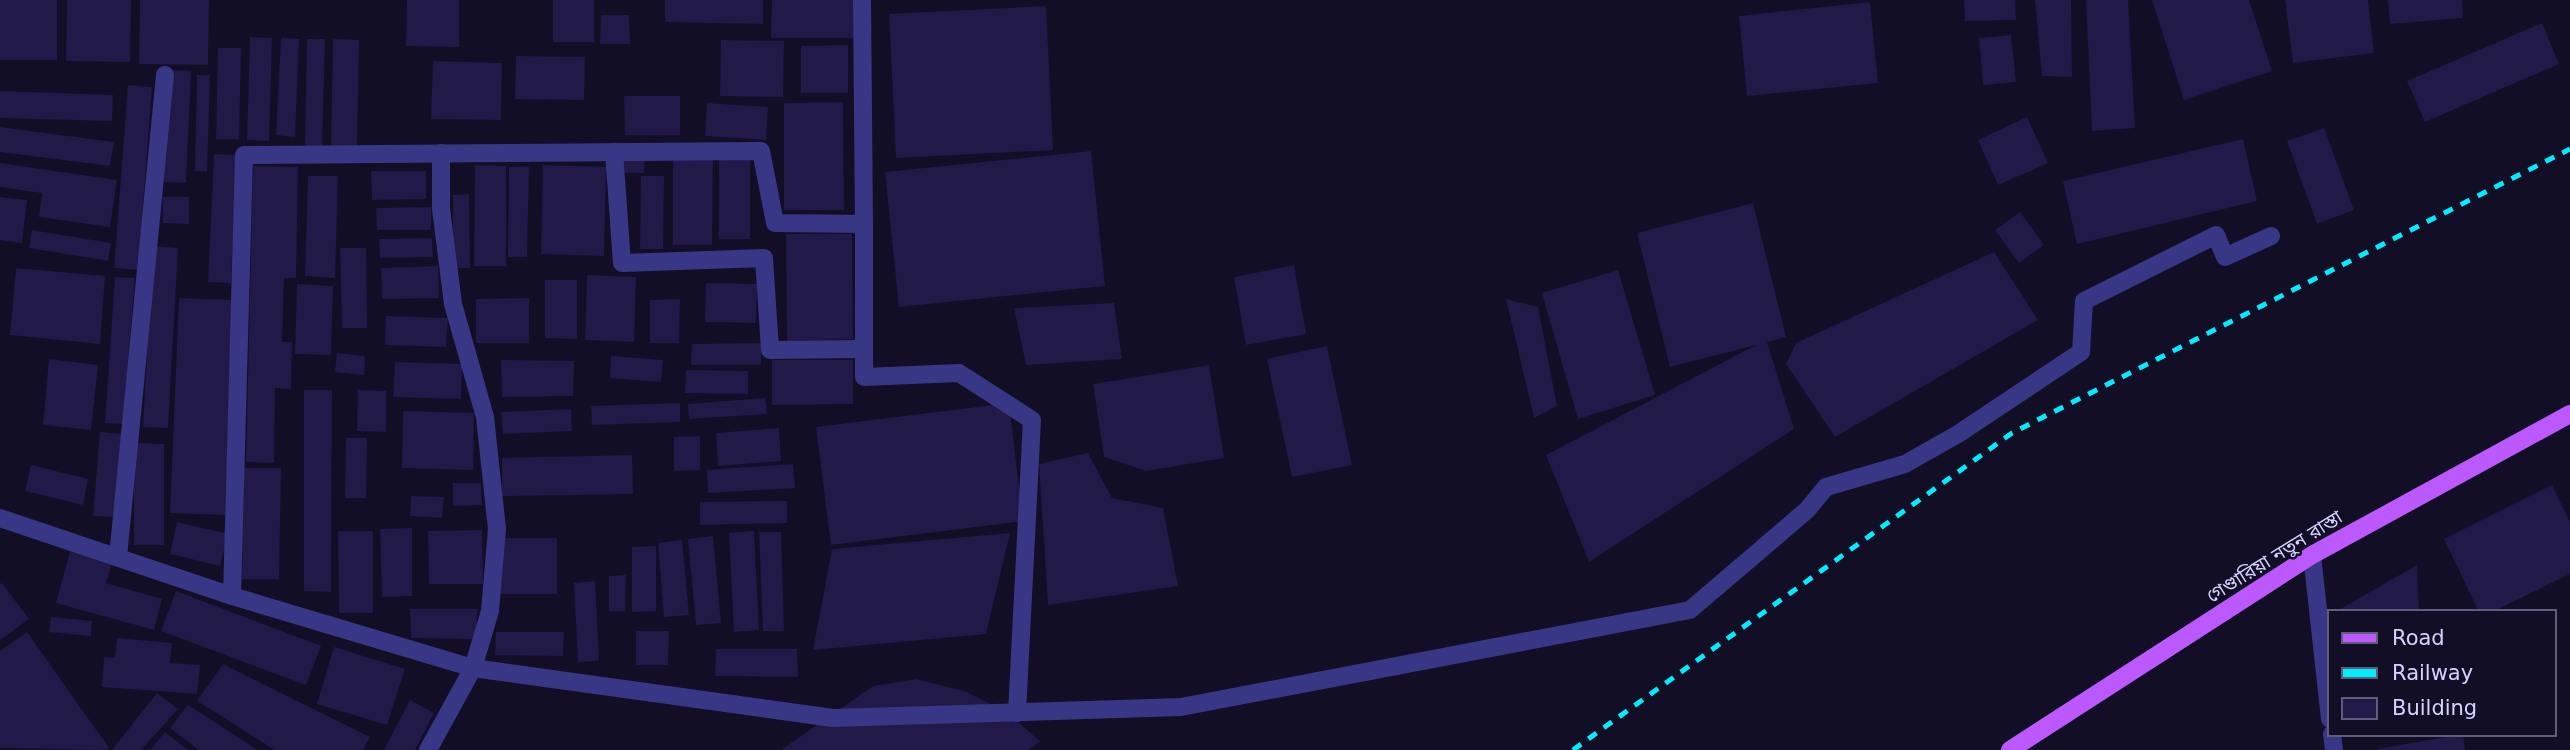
<svg xmlns="http://www.w3.org/2000/svg" width="2570" height="750" font-family="'DejaVu Sans','Noto Sans Bengali',sans-serif">
  <style>
    .building { fill: #211947 }
    .lines { fill: none; stroke-linecap: round; stroke-linejoin: round }
    .service { stroke: #373786; stroke-width: 18 }
    .minor { stroke: #373786; stroke-width: 18 }
    .primary { stroke: #bb59ff; stroke-width: 18 }
    .rail { stroke: #00edfd; stroke-width: 5; stroke-dasharray: 10 9; stroke-linecap: butt }
    .labels { text-anchor: middle; stroke-width: 5; stroke-linejoin: round; paint-order: stroke }
    .street-label { font-size: 19px; fill: #d5d2ff; stroke: #110e25 }
  </style>
  <rect width="100%" height="100%" fill="#110e25"/>
  <!-- building -->
  <g class="building">
    <rect x="0" y="0" width="57" height="60"/>
    <polygon points="67,0 131,0 130,62 66,61"/>
    <polygon points="140,0 209,0 208,65 139,64"/>
    <polygon points="407,0 459,0 459,47 406,46"/>
    <rect x="553" y="0" width="41" height="42"/>
    <polygon points="665,0 763,0 763,24 665,22"/>
    <polygon points="772,0 858,0 857,38 771,38"/>
    <polygon points="1964,0 2015,0 2016,20 1965,21"/>
    <polygon points="2035,0 2071,0 2072,77 2042,76"/>
    <polygon points="2086,0 2128,0 2135,128 2092,131"/>
    <polygon points="2152,0 2249,0 2272,71 2184,100"/>
    <polygon points="2285,0 2368,0 2374,53 2293,63"/>
    <polygon points="2388,0 2462,0 2463,18 2390,24"/>
    <polygon points="1870,2 1878,83 1747,96 1739,16"/>
    <polygon points="1046,6 1053,150 896,158 889,14"/>
    <polygon points="601,15 629,15 630,44 600,44"/>
    <polygon points="2542,23 2559,64 2425,122 2407,81"/>
    <polygon points="2011,35 2016,82 1983,85 1979,38"/>
    <polygon points="250,37 272,38 269,141 247,140"/>
    <polygon points="281,38 299,39 295,137 276,135"/>
    <polygon points="307,39 325,39 322,147 305,147"/>
    <polygon points="333,39 359,40 357,148 331,147"/>
    <polygon points="721,40 784,41 783,97 720,96"/>
    <polygon points="848,45 848,93 801,93 801,46"/>
    <polygon points="218,48 241,48 239,139 216,139"/>
    <polygon points="516,56 585,57 584,100 515,99"/>
    <polygon points="433,61 502,63 501,120 431,119"/>
    <polygon points="169,70 191,71 186,183 164,182"/>
    <polygon points="197,75 210,75 207,172 195,171"/>
    <polygon points="128,85 152,87 138,270 114,268"/>
    <polygon points="0,91 113,95 112,121 0,118"/>
    <polygon points="624,96 680,96 680,135 625,135"/>
    <polygon points="843,102 844,210 784,210 784,103"/>
    <polygon points="707,103 768,107 766,140 705,136"/>
    <polygon points="2027,117 2048,163 1998,185 1978,140"/>
    <polygon points="0,127 114,142 110,166 0,152"/>
    <polygon points="2324,128 2354,210 2317,224 2287,141"/>
    <polygon points="2243,139 2257,201 2077,244 2063,181"/>
    <polygon points="1091,151 1105,286 899,307 885,172"/>
    <polygon points="214,154 236,155 231,283 208,282"/>
    <polygon points="620,155 645,156 644,173 619,173"/>
    <polygon points="673,156 713,156 712,245 673,245"/>
    <rect x="719" y="159" width="31" height="80"/>
    <polygon points="0,163 117,180 110,227 39,217 42,193 0,187"/>
    <polygon points="475,165 506,166 506,266 474,266"/>
    <polygon points="543,165 606,167 604,256 541,254"/>
    <polygon points="253,166 298,167 296,278 284,278 282,342 292,342 291,389 275,388 274,463 246,462"/>
    <polygon points="509,167 529,167 527,257 508,257"/>
    <polygon points="371,171 426,171 426,199 372,200"/>
    <polygon points="308,176 338,176 335,278 305,276"/>
    <polygon points="641,176 664,176 663,249 640,249"/>
    <polygon points="469,194 470,268 453,268 453,195"/>
    <polygon points="0,197 27,200 22,243 0,240"/>
    <polygon points="163,197 189,197 189,224 163,223"/>
    <polygon points="1753,203 1786,337 1767,342 1794,429 1589,562 1546,455 1756,345 1670,367 1637,233"/>
    <polygon points="431,207 431,230 377,230 376,208"/>
    <polygon points="2020,212 2044,245 2019,263 1995,230"/>
    <polygon points="32,230 111,243 108,261 29,248"/>
    <polygon points="786,234 852,234 853,339 787,341"/>
    <polygon points="432,238 433,257 380,258 379,239"/>
    <polygon points="153,246 178,248 168,428 143,427"/>
    <polygon points="340,248 366,248 367,328 342,328"/>
    <polygon points="1994,252 2038,320 1835,437 1786,364 1796,343"/>
    <polygon points="1294,265 1306,334 1246,345 1234,277"/>
    <polygon points="438,266 439,298 382,299 381,268"/>
    <polygon points="16,268 105,276 100,344 10,335"/>
    <polygon points="1618,270 1655,395 1578,419 1542,293"/>
    <polygon points="587,275 636,277 634,342 585,340"/>
    <polygon points="115,277 135,278 123,424 105,423"/>
    <polygon points="545,280 577,280 577,339 545,338"/>
    <polygon points="706,283 757,284 756,323 705,322"/>
    <polygon points="297,284 333,286 331,355 295,354"/>
    <polygon points="179,298 234,300 225,515 170,513"/>
    <polygon points="529,298 529,343 476,343 476,299"/>
    <polygon points="680,299 679,343 650,343 650,300"/>
    <polygon points="1506,299 1538,307 1557,406 1534,418"/>
    <polygon points="1114,303 1122,359 1026,365 1014,308"/>
    <polygon points="386,316 448,318 446,347 385,345"/>
    <polygon points="761,343 761,365 691,365 692,344"/>
    <polygon points="1327,346 1352,465 1292,477 1267,359"/>
    <polygon points="337,353 365,356 364,375 335,372"/>
    <polygon points="611,356 663,360 661,382 610,378"/>
    <polygon points="49,359 98,365 91,430 43,425"/>
    <polygon points="501,360 574,361 573,396 502,397"/>
    <polygon points="772,360 853,360 853,404 772,405"/>
    <polygon points="395,362 462,364 461,399 393,397"/>
    <polygon points="1209,365 1224,458 1146,471 1104,457 1093,384"/>
    <polygon points="686,370 748,371 748,394 685,393"/>
    <polygon points="304,390 332,390 331,592 304,591"/>
    <polygon points="358,390 386,391 386,432 357,431"/>
    <polygon points="765,398 767,414 689,419 688,404"/>
    <polygon points="680,403 680,422 592,425 591,406"/>
    <polygon points="1009,403 1023,521 831,545 816,427"/>
    <polygon points="571,409 572,431 503,434 501,412"/>
    <polygon points="403,411 474,413 473,470 402,468"/>
    <polygon points="779,428 781,461 718,466 716,433"/>
    <polygon points="100,432 122,434 115,517 93,516"/>
    <polygon points="700,436 700,470 674,471 674,437"/>
    <polygon points="346,438 367,438 366,498 345,498"/>
    <polygon points="134,443 164,444 164,545 134,545"/>
    <polygon points="1088,453 1112,498 1163,508 1178,586 1048,605 1039,464"/>
    <polygon points="632,455 633,494 502,496 502,458"/>
    <polygon points="793,464 795,488 708,493 707,470"/>
    <polygon points="31,465 88,479 83,505 25,491"/>
    <polygon points="244,468 281,468 279,579 242,579"/>
    <polygon points="453,483 481,483 482,505 453,506"/>
    <polygon points="2552,485 2570,522 2570,574 2492,612 2479,612 2444,539"/>
    <polygon points="411,496 444,497 442,518 410,516"/>
    <polygon points="787,501 787,523 700,525 700,502"/>
    <polygon points="177,522 228,534 220,566 170,554"/>
    <polygon points="412,528 412,596 382,597 380,529"/>
    <polygon points="482,530 483,584 429,584 428,531"/>
    <polygon points="338,531 373,531 373,613 339,613"/>
    <polygon points="754,531 759,630 734,632 729,533"/>
    <polygon points="759,532 781,532 784,631 763,631"/>
    <polygon points="1010,533 986,634 813,650 832,549"/>
    <polygon points="713,536 721,623 696,625 688,539"/>
    <rect x="500" y="538" width="57" height="56"/>
    <polygon points="682,540 689,615 664,617 658,543"/>
    <polygon points="656,546 656,611 632,612 632,547"/>
    <polygon points="71,548 113,559 106,583 162,599 154,630 56,603"/>
    <polygon points="2417,565 2419,612 2335,612"/>
    <polygon points="626,575 625,611 609,611 609,576"/>
    <polygon points="595,581 599,661 578,662 574,583"/>
    <polygon points="2,583 29,619 0,640 0,584"/>
    <polygon points="176,591 321,646 306,685 161,631"/>
    <polygon points="410,609 477,609 476,639 411,638"/>
    <polygon points="51,617 92,621 91,636 49,632"/>
    <polygon points="636,631 669,631 668,665 636,665"/>
    <polygon points="27,632 109,748 106,750 0,748 0,651"/>
    <polygon points="496,632 564,632 563,656 495,655"/>
    <polygon points="117,638 172,643 170,663 200,665 197,694 102,687 104,657 115,658"/>
    <polygon points="334,647 405,669 387,725 317,704"/>
    <polygon points="716,649 797,649 798,677 715,676"/>
    <polygon points="223,664 370,737 363,750 275,750 197,701"/>
    <polygon points="916,679 964,691 1005,711 1040,741 1029,750 781,750 873,686"/>
    <polygon points="157,693 178,709 141,750 112,750"/>
    <polygon points="410,700 434,713 415,750 384,750"/>
    <polygon points="188,705 258,750 199,750 170,728"/>
    <polygon points="165,732 188,750 150,750"/>
    <polygon points="2463,734 2465,750 2378,750 2377,749"/>
  </g>
  <g class="lines">
    <!-- service -->
    <g class="service">
      <polyline points="2312,555 2330,719"/>
      <polyline points="2332,734 2334,750"/>
    </g>
    <!-- minor -->
    <g class="minor">
      <polyline points="862,0 864,224"/>
      <polyline points="614,152 622,263 764,258 770,350 864,349"/>
      <polyline points="0,518 232,596 473,668 833,718 1181,707 1690,610 1807,510 1826,487 1905,464 1958,434 2081,352 2084,301 2216,235 2225,257 2271,236"/>
      <polyline points="118,557 165,75"/>
      <polyline points="232,596 244,155 761,151 775,223 864,224 864,377 959,373 1032,420 1017,713"/>
      <polyline points="428,750 473,668 490,611 497,529 485,417 453,304 441,209 441,153"/>
    </g>
    <!-- primary -->
    <polyline class="primary" points="2010,750 2312,555 2570,414"/>
    <!-- rail -->
    <polyline class="rail" points="1573,750 2012,433 2570,149"/>
  </g>
  <g class="labels">
    <!-- street labels -->
    <g class="street-label">
      <text transform="translate(2274 556) rotate(-32)" y="7">গেণ্ডারিয়া নতুন রাস্তা</text>
    </g>
  </g>
  <!-- legend -->
  <rect x="2328" y="610" width="228" height="126" fill="#110e25" stroke="#5f5c7c" stroke-width="2"/>
  <rect x="2342" y="633" width="35" height="10" fill="#bb59ff" stroke="#5f5c7c" stroke-width="2"/>
  <text x="2392" y="645" font-size="21" fill="#d5d2ff">Road</text>
  <rect x="2342" y="668" width="35" height="10" fill="#00edfd" stroke="#5f5c7c" stroke-width="2"/>
  <text x="2392" y="680" font-size="21" fill="#d5d2ff">Railway</text>
  <rect x="2342" y="698" width="35" height="21" fill="#211947" stroke="#5f5c7c" stroke-width="2"/>
  <text x="2392" y="715" font-size="21" fill="#d5d2ff">Building</text>
</svg>
